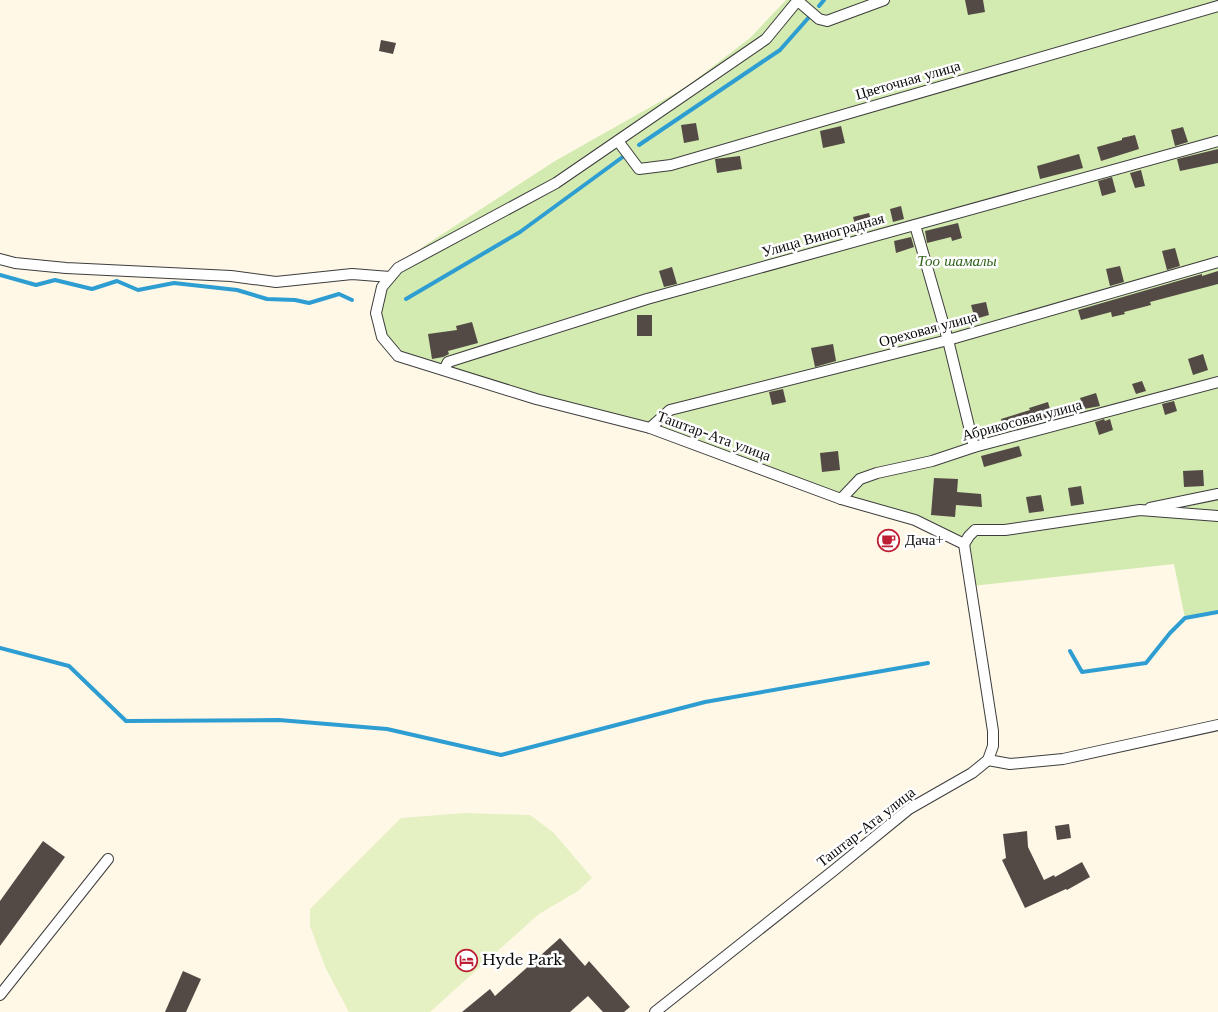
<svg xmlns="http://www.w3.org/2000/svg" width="1218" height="1012" font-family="'Libre Baskerville',serif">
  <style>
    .green { fill: #d3eab0 }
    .pitch { fill: #e5f1c2 }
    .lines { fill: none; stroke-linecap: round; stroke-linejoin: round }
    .stream { stroke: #2e9ed2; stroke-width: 4 }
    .building { fill: #534a46 }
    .street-casing { stroke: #3d3d3d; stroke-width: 12 }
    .street { stroke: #fff; stroke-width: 10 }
    .labels { text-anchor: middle; stroke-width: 5; stroke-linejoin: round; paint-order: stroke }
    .street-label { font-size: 15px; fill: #0a0a0a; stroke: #fff }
    .park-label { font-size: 15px; font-style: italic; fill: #2f6319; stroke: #fff }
    .poi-label { font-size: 15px; fill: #0a0a0a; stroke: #fff; text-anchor: start }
  </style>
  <rect width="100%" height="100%" fill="#fff8e7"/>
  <!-- green -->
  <polygon class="green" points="786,0 1218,0 1218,612 1185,618 1174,564 972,586 964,544 915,520 650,428 398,356 382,337 376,313 382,287 398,268 424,246 555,161 686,87 750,38"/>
  <!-- pitch -->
  <polygon class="pitch" points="464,813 530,815 554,833 592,878 578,891 539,914 430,1012 349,1012 326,969 310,926 310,909 401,818"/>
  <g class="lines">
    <!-- stream -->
    <g class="stream">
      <polyline points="819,6 824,0"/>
      <polyline points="639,145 780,50 810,16"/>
      <polyline points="0,275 36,285 55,280 92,289 117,281 138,290 174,283 237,290 267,299 295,300 309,303 339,294 352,300"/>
      <polyline points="406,299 520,232 624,156"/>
      <polyline points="0,648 69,666 126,721 279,720 387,729 501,755 705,702 928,663"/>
      <polyline points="1070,651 1082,672 1146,663 1170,633 1185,618 1218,612"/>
    </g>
  </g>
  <!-- building -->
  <g class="building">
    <polygon points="965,0 983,0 985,12 968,15"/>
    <polygon points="381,40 396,43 393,54 379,51"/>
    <polygon points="696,123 699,140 684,143 681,125"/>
    <polygon points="841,126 845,143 823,148 820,131"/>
    <polygon points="1183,127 1188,142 1175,146 1171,130"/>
    <polygon points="1135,135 1139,149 1101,161 1097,147 1122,140 1122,138"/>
    <polygon points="1218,149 1218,163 1180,171 1177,159"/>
    <polygon points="1079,154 1083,168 1040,179 1037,166"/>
    <polygon points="740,156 742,169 717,173 715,159"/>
    <polygon points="1141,170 1145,186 1135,188 1130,173"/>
    <polygon points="1112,177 1116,192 1102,196 1098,181"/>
    <polygon points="901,206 904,219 893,222 890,209"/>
    <polygon points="869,213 873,227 857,231 853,217"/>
    <polygon points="958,223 962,238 952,241 951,237 927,243 925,231"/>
    <polygon points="911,237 914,247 896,253 894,241"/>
    <polygon points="1175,248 1180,266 1167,270 1162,251"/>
    <polygon points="1120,266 1124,282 1110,286 1106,269"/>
    <polygon points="672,267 677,284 664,287 659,271"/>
    <polygon points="1218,271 1218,284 1150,302 1151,305 1124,312 1125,314 1112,317 1111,312 1081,320 1078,310 1202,274 1202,276"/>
    <polygon points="986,302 989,315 975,319 971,305"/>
    <rect x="637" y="315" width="15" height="21"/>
    <polygon points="472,322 478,343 448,351 449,354 443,357 432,359 428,334 457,330 456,326"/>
    <polygon points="833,344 836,361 815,367 811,348"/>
    <polygon points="1203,354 1208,370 1193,375 1188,359"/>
    <polygon points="1142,381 1146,391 1136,394 1132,384"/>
    <polygon points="783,389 786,402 772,405 769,392"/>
    <polygon points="1096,393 1100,406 1084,409 1080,398"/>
    <polygon points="1174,401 1177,411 1165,415 1162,404"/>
    <polygon points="1048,402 1052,417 1004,430 1001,419 1030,410 1029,408"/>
    <polygon points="1104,419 1105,421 1110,419 1113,430 1099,435 1095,422"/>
    <polygon points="1019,446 1022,456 984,467 981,456"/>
    <polygon points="838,451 840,470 822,472 820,453"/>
    <polygon points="1203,470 1204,486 1184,487 1183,471"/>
    <polygon points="934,478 958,479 957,492 981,494 982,507 956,505 955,517 931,515"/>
    <polygon points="1081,486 1084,504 1071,506 1068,488"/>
    <polygon points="1041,495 1044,511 1029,513 1026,497"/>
    <polygon points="1069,824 1071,838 1057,840 1055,826"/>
    <polygon points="1027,831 1028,847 1044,880 1054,875 1055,877 1082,862 1090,877 1067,890 1066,889 1025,908 1002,860 1006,858 1003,834"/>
    <polygon points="43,841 65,857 0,946 0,901"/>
    <polygon points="560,938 585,966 589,961 630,1007 624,1012 603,1012 588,996 570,1012 462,1012 490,989 495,996"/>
    <polygon points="183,971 201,979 186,1012 165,1012"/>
  </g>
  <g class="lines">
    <defs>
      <g id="street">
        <polyline points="798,1 819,19 827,21 884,0"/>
        <polyline points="618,141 639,169 671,165 1218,6"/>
        <polyline points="915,225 948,340 974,447"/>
        <polyline points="0,259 15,263 66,268 231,276 276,282 352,274 390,277"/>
        <polyline points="444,370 448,362 647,299 1218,141"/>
        <polyline points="650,428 670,410 948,340 1218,262"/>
        <polyline points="841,499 860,479 877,473 932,461 974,447 1218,382"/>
        <polyline points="1150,508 1218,494"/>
        <polyline points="964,544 969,536 975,530 1005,530 1140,510 1218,516"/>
        <polyline points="988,760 1010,764 1063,759 1218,725"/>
        <polyline points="0,995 108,859"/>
        <polyline points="655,1012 833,871 909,809 972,773 988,760 993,746 993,731 964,544 915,520 841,499 650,428 536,399 398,356 382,337 376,313 382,287 398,268 556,183 766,39 798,0"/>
      </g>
    </defs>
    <!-- street casing -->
    <use href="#street" class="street-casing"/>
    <!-- street -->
    <use href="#street" class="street"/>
  </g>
  <!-- icons -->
  <defs>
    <symbol id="cafe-ring" viewBox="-11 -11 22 22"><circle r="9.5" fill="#fff" stroke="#be1e33" stroke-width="1.5"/><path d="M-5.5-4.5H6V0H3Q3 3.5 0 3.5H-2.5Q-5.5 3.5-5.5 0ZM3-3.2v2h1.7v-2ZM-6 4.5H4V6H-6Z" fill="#be1e33"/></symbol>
    <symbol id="hotel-ring" viewBox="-11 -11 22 22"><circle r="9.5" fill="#fff" stroke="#be1e33" stroke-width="1.5"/><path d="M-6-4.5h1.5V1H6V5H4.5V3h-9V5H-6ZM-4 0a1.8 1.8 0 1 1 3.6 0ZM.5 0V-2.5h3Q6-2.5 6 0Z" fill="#be1e33"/></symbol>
  </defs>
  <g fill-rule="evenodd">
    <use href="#cafe-ring" x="876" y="528" width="25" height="25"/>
    <use href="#hotel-ring" x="454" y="948" width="25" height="25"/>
  </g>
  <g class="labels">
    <!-- street labels -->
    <g class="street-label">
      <text transform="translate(908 80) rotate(-16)" y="5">Цветочная улица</text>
      <text transform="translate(823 235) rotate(-16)" y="5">Улица Виноградная</text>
      <text transform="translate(928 329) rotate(-15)" y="5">Ореховая улица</text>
      <text transform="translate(1022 420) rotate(-15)" y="5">Абрикосовая улица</text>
      <text transform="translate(714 436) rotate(20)" y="5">Таштар-Ата улица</text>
      <text transform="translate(866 827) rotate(-38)" y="5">Таштар-Ата улица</text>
    </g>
    <!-- park labels -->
    <g class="park-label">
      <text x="957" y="266">Тоо шамалы</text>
    </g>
    <!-- poi labels -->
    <g class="poi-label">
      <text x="905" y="545">Дача+</text>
      <text x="482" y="965">Hyde Park</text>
    </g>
  </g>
</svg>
